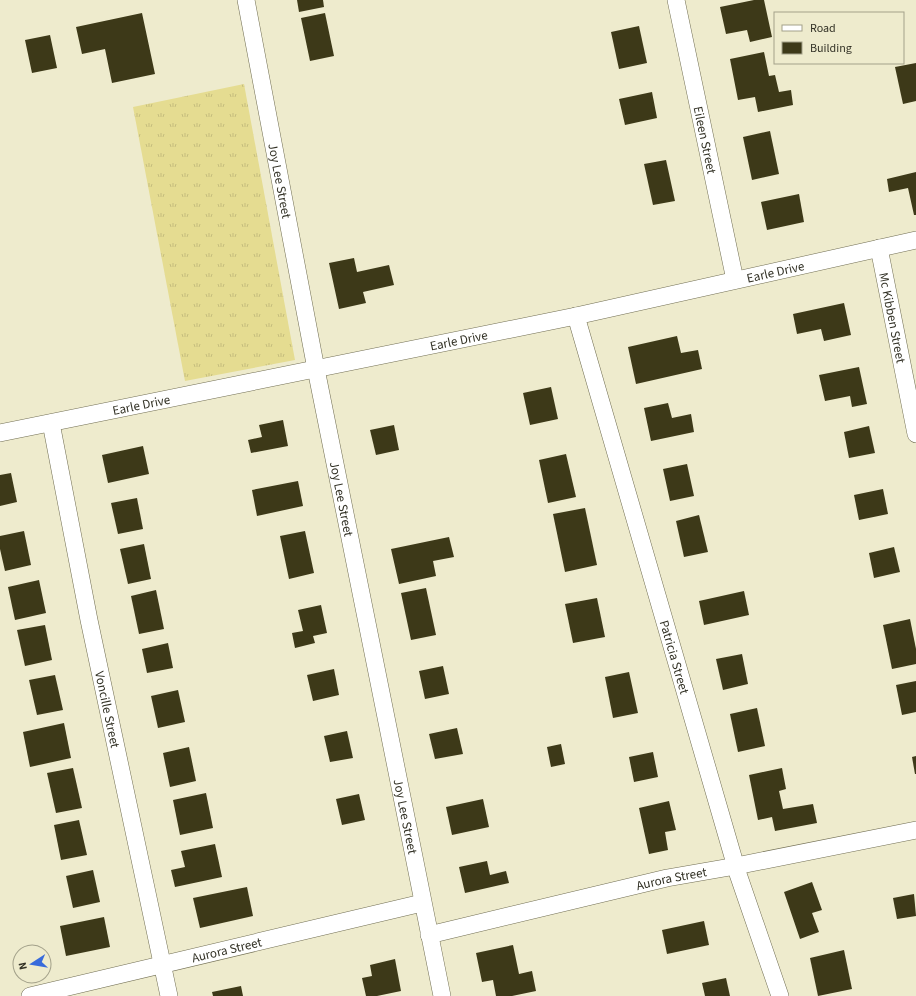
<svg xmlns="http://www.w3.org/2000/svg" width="916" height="996" font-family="'Source Sans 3',sans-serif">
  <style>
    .grass { fill: url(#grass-tufts) }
    .building { fill: #3d3918 }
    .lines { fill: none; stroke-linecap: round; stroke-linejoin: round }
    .street-casing { stroke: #716e53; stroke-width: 18 }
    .street { stroke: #fff; stroke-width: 17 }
    .labels { text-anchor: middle; stroke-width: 4; stroke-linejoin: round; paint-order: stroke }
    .street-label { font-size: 13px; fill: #323125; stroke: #eeebcd }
  </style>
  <defs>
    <pattern id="grass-tufts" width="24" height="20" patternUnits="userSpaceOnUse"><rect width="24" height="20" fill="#e5dc91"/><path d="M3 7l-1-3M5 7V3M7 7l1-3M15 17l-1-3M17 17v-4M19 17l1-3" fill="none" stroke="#c5bd7d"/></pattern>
  </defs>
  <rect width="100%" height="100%" fill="#eeebcd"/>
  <!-- grass -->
  <polygon class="grass" points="244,84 295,360 185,381 133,107"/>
  <!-- building -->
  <g class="building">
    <polygon points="297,0 323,0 324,7 299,12"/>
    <polygon points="754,0 764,0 772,37 750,42 747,30 726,34 720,7"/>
    <polygon points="142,13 155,74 112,83 105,49 82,54 76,27"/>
    <polygon points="325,13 334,56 310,61 301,18"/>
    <polygon points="639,26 647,63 619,69 611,32"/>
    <polygon points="50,35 57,68 32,73 25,40"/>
    <polygon points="764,52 769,76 775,75 779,92 791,90 793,105 758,112 755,97 738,100 730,59"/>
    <polygon points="916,63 916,101 903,104 895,67"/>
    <polygon points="652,92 657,118 625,125 619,99"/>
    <polygon points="770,131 779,174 752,180 743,137"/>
    <polygon points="666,160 675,201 653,205 644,164"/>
    <polygon points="916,172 916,215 914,215 908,188 889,192 887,179"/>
    <polygon points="799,194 804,222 767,230 761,202"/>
    <polygon points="354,258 357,272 389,265 394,285 363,292 366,303 339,309 329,263"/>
    <polygon points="844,303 851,335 824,341 821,329 797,334 793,314"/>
    <polygon points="677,336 681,353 698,350 702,369 636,384 628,347"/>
    <polygon points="859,367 867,404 852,407 850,396 825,401 819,375"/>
    <polygon points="551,387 558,419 530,425 523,393"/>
    <polygon points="668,403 672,418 691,414 694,432 651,441 644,408"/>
    <polygon points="283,420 288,446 251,453 248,440 262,437 259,425"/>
    <polygon points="394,425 399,450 376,455 370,430"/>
    <polygon points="869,426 875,453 849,458 844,432"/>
    <polygon points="143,446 149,474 108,483 102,455"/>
    <polygon points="566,454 576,497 548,503 539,460"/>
    <polygon points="687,464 694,496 670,501 663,469"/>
    <polygon points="11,473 17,502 0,506 0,475"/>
    <polygon points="298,481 303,506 257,516 252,490"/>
    <polygon points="883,489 888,514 859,520 854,495"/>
    <polygon points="137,498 143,529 118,534 111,503"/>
    <polygon points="585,508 597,565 565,572 553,514"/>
    <polygon points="699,515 708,552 684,557 676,521"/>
    <polygon points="24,531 31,565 5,571 0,549 0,536"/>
    <polygon points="305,531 314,573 289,579 280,536"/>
    <polygon points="449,537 454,557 433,561 436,576 399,584 391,549"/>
    <polygon points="144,544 151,579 128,584 120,549"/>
    <polygon points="894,547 900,572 874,578 869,553"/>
    <polygon points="39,580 46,613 15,620 8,587"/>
    <polygon points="426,588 436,635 411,640 401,593"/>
    <polygon points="156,590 164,629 139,634 131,596"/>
    <polygon points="744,591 749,615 704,625 699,601"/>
    <polygon points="597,598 605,637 573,643 565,604"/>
    <polygon points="321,605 327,633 313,636 315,643 295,648 292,633 303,631 298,610"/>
    <polygon points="910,619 916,649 916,664 892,669 883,625"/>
    <polygon points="45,625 52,660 25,666 17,630"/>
    <polygon points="168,643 173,668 147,673 142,649"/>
    <polygon points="742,654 748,684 723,690 716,659"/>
    <polygon points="443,666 449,694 425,699 419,671"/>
    <polygon points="334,669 339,695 313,701 307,675"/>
    <polygon points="629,672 638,713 613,718 605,677"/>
    <polygon points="55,675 63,710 37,715 29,680"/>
    <polygon points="916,681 916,712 902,715 896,685"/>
    <polygon points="178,690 185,722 158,728 151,696"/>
    <polygon points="757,708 765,746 738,752 730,714"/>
    <polygon points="64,723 71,758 30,767 23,732"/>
    <polygon points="457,728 463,754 435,759 429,734"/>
    <polygon points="347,731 353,758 330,762 324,736"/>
    <polygon points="561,744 565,764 551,767 547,747"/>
    <polygon points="189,747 196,781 170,787 163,753"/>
    <polygon points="653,752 658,777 634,782 629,757"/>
    <polygon points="916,756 916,774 915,774 912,757"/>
    <polygon points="73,768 82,808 56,813 47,773"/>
    <polygon points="782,768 786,789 779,791 783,809 813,804 817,823 775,831 772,817 758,820 749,775"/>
    <polygon points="206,793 213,828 180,835 173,800"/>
    <polygon points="359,794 365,820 342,825 336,799"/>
    <polygon points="483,799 489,827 452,835 446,807"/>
    <polygon points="669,801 676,830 665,832 668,850 649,854 639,808"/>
    <polygon points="79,820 87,855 61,860 54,825"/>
    <polygon points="215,844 222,877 175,887 171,870 185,867 181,851"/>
    <polygon points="487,861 490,875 506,871 509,883 465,893 459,867"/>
    <polygon points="93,870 100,902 73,908 66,876"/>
    <polygon points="812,882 822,910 812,913 819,932 800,939 784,892"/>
    <polygon points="247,887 253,916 200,928 193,898"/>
    <polygon points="914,894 916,916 897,919 893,898"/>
    <polygon points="104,917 110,947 66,956 60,926"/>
    <polygon points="704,921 709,945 667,954 662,930"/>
    <polygon points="513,945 519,974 532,971 536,991 512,996 496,996 493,980 482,982 476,953"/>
    <polygon points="844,950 852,989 818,996 810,958"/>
    <polygon points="395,959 401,991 377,996 366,996 362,978 372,976 370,965"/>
    <polygon points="726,978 730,996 705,996 702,983"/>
    <polygon points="241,986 243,996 213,996 212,992"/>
  </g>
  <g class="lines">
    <defs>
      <g id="street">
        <path id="s1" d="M246 0 316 369 442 996"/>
        <path id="s2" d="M676 0 735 280"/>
        <path id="s3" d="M879 248 916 434"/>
        <path id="s4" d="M576 316 738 874 780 996"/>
        <path id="s5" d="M51 423 89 620 169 996"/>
        <path id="s6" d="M0 433 576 316 916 240"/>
        <path id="s7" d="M429 935 667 878 736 866 916 830"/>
        <path id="s8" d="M30 996 422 903"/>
      </g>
    </defs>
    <!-- street casing -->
    <use href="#street" class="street-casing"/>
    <!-- street -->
    <use href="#street" class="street"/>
  </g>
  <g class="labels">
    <!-- street labels -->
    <g class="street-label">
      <text dy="5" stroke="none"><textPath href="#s2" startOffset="143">Eileen Street</textPath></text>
      <text dy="5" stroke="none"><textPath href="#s1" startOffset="184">Joy Lee Street</textPath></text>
      <text dy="5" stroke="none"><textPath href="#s6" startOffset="792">Earle Drive</textPath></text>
      <text dy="5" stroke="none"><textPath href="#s3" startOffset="71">Mc Kibben Street</textPath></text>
      <text dy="5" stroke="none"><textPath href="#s6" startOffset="468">Earle Drive</textPath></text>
      <text dy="5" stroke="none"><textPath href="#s6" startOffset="144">Earle Drive</textPath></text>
      <text dy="5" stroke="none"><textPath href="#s1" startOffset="508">Joy Lee Street</textPath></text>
      <text dy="5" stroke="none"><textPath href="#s4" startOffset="355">Patricia Street</textPath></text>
      <text dy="5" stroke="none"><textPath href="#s5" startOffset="292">Voncille Street</textPath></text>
      <text dy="5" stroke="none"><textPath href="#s1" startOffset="832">Joy Lee Street</textPath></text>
      <text dy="5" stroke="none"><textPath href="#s7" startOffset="249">Aurora Street</textPath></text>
      <text dy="5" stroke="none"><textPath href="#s8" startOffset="202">Aurora Street</textPath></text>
    </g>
  </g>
  <!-- legend -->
  <rect x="774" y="12" width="130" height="52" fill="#eeebcd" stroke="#a3a18a"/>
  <rect x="782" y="25" width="20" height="6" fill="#ffffff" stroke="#a3a18a"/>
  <text x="810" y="32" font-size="12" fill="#323125">Road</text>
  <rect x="782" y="42" width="20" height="12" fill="#3d3918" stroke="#a3a18a"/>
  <text x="810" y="52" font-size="12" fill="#323125">Building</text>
  <!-- north arrow -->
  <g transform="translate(32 964) rotate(258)"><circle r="19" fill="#eeebcd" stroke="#a3a18a"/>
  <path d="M0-3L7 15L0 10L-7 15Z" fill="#386bdb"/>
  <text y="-6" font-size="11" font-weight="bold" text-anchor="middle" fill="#323125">N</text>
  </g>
</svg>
